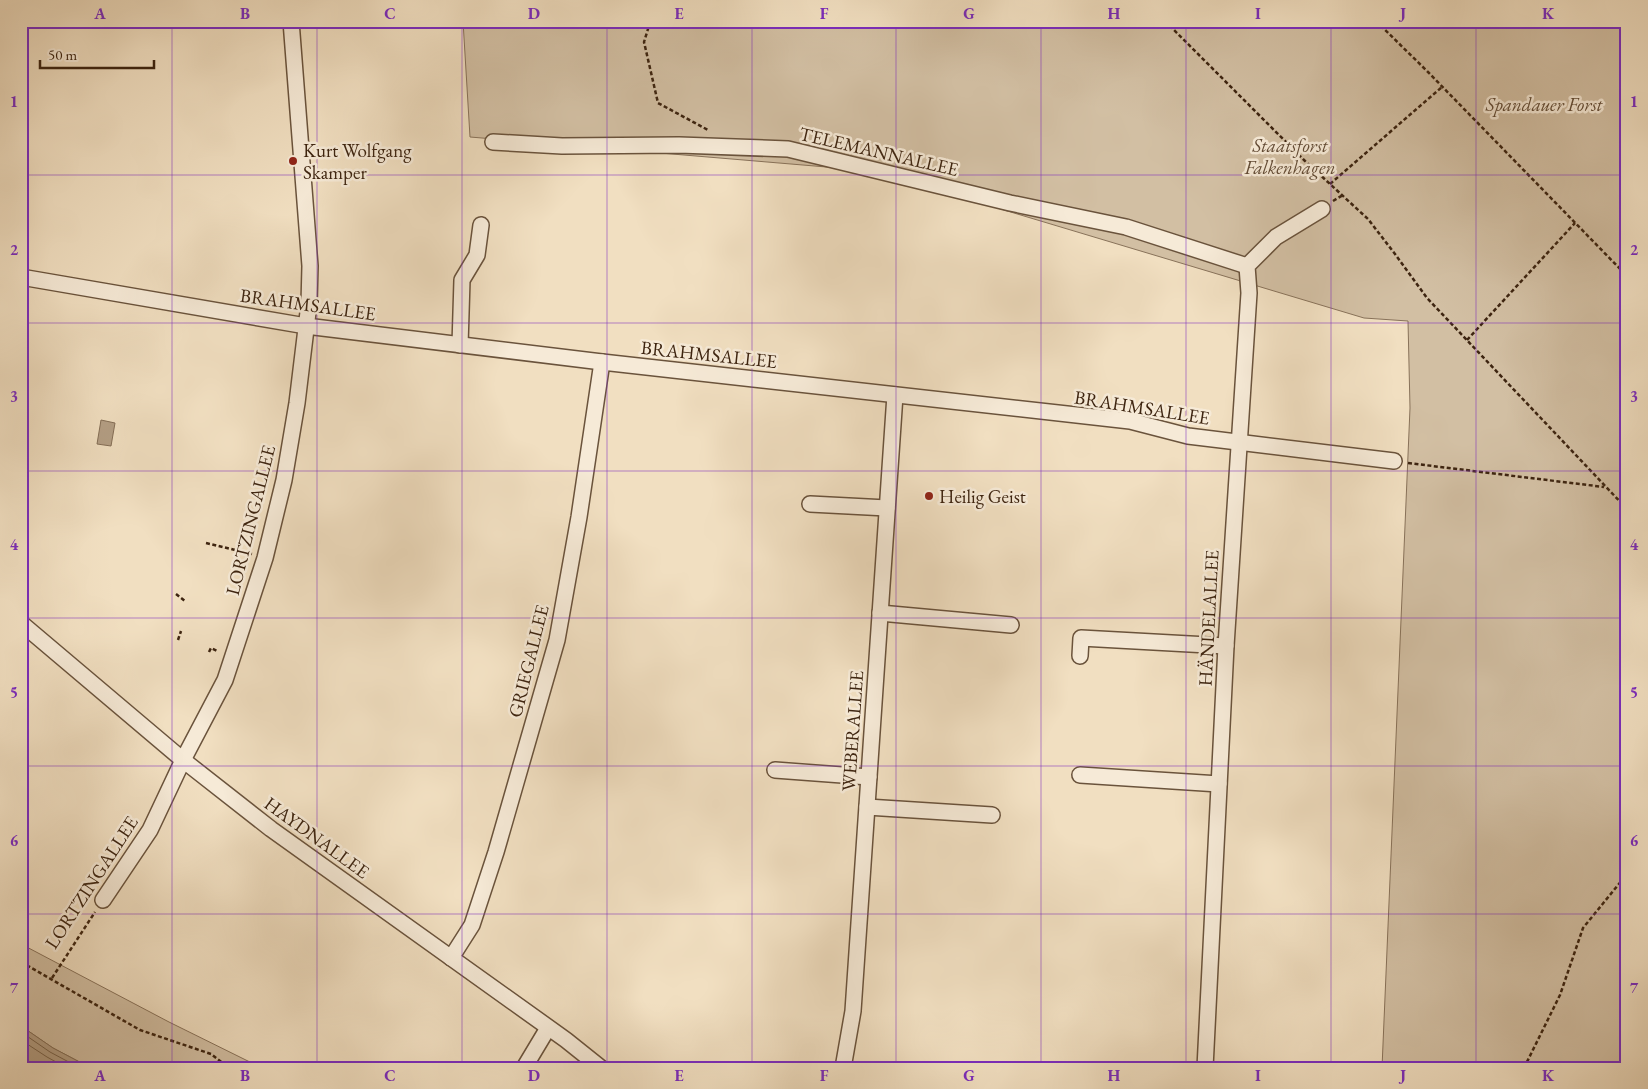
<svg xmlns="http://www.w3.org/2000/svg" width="1648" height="1089" font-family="'EB Garamond',serif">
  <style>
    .green { fill: #d2bfa3; stroke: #88725a }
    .water { fill: #b49f85; stroke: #846e56 }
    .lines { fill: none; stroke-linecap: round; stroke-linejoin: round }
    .shore { stroke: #78624a; stroke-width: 1 }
    .minor-casing { stroke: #6a533c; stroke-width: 18 }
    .path { stroke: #3d2410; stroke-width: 2.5; stroke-dasharray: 4 2.5; stroke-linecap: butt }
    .minor { stroke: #f6ead7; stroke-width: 15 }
    .grid { fill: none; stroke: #7b2cbf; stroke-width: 1; stroke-opacity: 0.55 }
    .poi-dot { fill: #8f2418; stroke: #f6ead7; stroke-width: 2 }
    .labels { text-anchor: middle; stroke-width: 5; stroke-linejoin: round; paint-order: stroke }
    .park-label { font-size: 19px; font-style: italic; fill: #624b35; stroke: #f6ead7 }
    .poi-label { font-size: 19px; fill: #3d2410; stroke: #f6ead7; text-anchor: start }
    .street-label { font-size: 19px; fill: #3d2410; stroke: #f6ead7 }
    .neatline { fill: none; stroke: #7b2cbf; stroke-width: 2 }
    .grid-label { font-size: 16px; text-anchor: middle; font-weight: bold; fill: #7b2cbf }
  </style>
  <rect width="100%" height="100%" fill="#f1dfc1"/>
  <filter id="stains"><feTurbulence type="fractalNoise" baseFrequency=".004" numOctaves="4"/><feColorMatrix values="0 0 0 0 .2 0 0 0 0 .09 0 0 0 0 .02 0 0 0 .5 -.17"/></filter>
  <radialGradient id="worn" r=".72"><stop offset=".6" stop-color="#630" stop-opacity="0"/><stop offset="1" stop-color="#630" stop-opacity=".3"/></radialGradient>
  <!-- green -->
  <g class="green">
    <polygon points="463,21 1627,21 1627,1068 1382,1068 1410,408 1408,321 1364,318 874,171 470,137"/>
    <polygon points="21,944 169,1022 262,1068 91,1068 53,1048 21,1026"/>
  </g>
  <!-- water -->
  <g class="water">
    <polygon points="101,420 115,423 111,446 97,444"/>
    <polygon points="21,1026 53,1048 91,1068 21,1068"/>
  </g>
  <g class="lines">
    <!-- shore -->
    <g class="shore">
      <polyline points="21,1032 50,1052 80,1068"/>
      <polyline points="21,1040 47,1057 67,1068"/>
    </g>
    <defs>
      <g id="minor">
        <polyline points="493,142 562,146 679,145 788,149 1010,203 1126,227 1247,266"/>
        <polyline points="21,277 306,326 602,362 1130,421 1188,436 1394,461"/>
        <polyline points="460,345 462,280 477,255 481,225"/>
        <polyline points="810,504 887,508"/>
        <polyline points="880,613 1011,625"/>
        <polyline points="21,623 183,760 271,829 566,1040 601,1068"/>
        <polyline points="1080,656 1081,638 1226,646"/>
        <polyline points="775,770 869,777"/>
        <polyline points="1080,775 1219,784"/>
        <polyline points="867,807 992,815"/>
        <polyline points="103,900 150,830 183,760 225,680 265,558 284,480 297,403 309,304 310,266 291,21"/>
        <polyline points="451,958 472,925 496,852 557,640 579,517 602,362"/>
        <polyline points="524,1068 548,1028"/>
        <polyline points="843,1068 853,1011 895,395"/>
        <polyline points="1205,1068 1226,646 1249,293 1247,266 1276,237 1322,209"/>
      </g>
    </defs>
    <!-- minor casing -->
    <use href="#minor" class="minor-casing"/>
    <!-- path -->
    <g class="path">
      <polyline points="646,21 648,29 644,42 658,103 708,130"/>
      <polyline points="1165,21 1305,161 1368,219 1395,254 1427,298 1627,509"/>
      <polyline points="1376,21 1428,72 1627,276"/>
      <polyline points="1330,184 1442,87"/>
      <polyline points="1333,201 1343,195"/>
      <polyline points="1467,340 1575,223"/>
      <polyline points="1408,463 1604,487"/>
      <polyline points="206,543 252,554"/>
      <polyline points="176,594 185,601"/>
      <polyline points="178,640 181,631"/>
      <polyline points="209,652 211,648 217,651"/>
      <polyline points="21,962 140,1030 211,1054 229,1068"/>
      <polyline points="52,978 95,912"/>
      <polyline points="1524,1068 1560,995 1583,928 1627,874"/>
    </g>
    <!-- minor -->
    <use href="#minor" class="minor"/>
  </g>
  <!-- grid -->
  <path class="grid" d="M172 21V1068M317 21V1068M462 21V1068M607 21V1068M752 21V1068M896 21V1068M1041 21V1068M1186 21V1068M1331 21V1068M1476 21V1068M21 175H1627M21 323H1627M21 471H1627M21 618H1627M21 766H1627M21 914H1627"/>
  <!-- markers -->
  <g class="poi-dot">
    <circle cx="293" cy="161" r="5"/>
    <circle cx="929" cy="496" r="5"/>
  </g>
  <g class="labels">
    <!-- park labels -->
    <g class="park-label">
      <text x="1544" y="111">Spandauer Forst</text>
      <text x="1290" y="152">Staatsforst<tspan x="1290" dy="22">Falkenhagen</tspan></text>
    </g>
    <!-- poi labels -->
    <g class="poi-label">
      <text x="303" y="157">Kurt Wolfgang<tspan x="303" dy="22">Skamper</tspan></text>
      <text x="939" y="503">Heilig Geist</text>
    </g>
    <!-- street labels -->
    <g class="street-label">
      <text transform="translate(879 151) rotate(13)" y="7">TELEMANNALLEE</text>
      <text transform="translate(308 304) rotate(8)" y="7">BRAHMSALLEE</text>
      <text transform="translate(709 354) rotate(6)" y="7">BRAHMSALLEE</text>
      <text transform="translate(1142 407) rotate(9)" y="7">BRAHMSALLEE</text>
      <text transform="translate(250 520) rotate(-76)" y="7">LORTZINGALLEE</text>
      <text transform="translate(1208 618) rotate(-87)" y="7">HÄNDELALLEE</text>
      <text transform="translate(528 661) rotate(-76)" y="7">GRIEGALLEE</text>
      <text transform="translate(852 731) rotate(-86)" y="7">WEBERALLEE</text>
      <text transform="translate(317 837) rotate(36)" y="7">HAYDNALLEE</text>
      <text transform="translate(91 882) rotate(-57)" y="7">LORTZINGALLEE</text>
    </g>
  </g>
  <!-- margin -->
  <rect width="1648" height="1089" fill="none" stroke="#f1dfc1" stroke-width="55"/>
  <!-- scale -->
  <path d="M40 60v8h114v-8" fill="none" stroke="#3d2410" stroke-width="2.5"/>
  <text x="48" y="60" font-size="15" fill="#3d2410" stroke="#f6ead7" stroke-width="4" paint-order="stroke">50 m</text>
  <rect x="28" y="28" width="1592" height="1034" class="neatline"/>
  <g class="grid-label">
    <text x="100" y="19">A</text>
    <text x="245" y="19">B</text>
    <text x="390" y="19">C</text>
    <text x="534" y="19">D</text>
    <text x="679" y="19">E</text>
    <text x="824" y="19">F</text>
    <text x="969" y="19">G</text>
    <text x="1114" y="19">H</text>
    <text x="1258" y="19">I</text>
    <text x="1403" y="19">J</text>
    <text x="1548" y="19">K</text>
    <text x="14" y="107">1</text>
    <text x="1634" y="107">1</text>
    <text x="14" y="255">2</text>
    <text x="1634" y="255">2</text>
    <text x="14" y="402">3</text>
    <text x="1634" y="402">3</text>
    <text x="14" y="550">4</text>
    <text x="1634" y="550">4</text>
    <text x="14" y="698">5</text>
    <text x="1634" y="698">5</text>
    <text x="14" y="846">6</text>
    <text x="1634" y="846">6</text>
    <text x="14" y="993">7</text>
    <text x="1634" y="993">7</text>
    <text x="100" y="1081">A</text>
    <text x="245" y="1081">B</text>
    <text x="390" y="1081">C</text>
    <text x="534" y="1081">D</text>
    <text x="679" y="1081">E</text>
    <text x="824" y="1081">F</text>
    <text x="969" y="1081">G</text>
    <text x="1114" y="1081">H</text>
    <text x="1258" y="1081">I</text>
    <text x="1403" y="1081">J</text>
    <text x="1548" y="1081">K</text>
  </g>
  <rect width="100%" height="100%" filter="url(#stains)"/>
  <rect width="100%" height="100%" fill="url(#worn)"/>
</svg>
